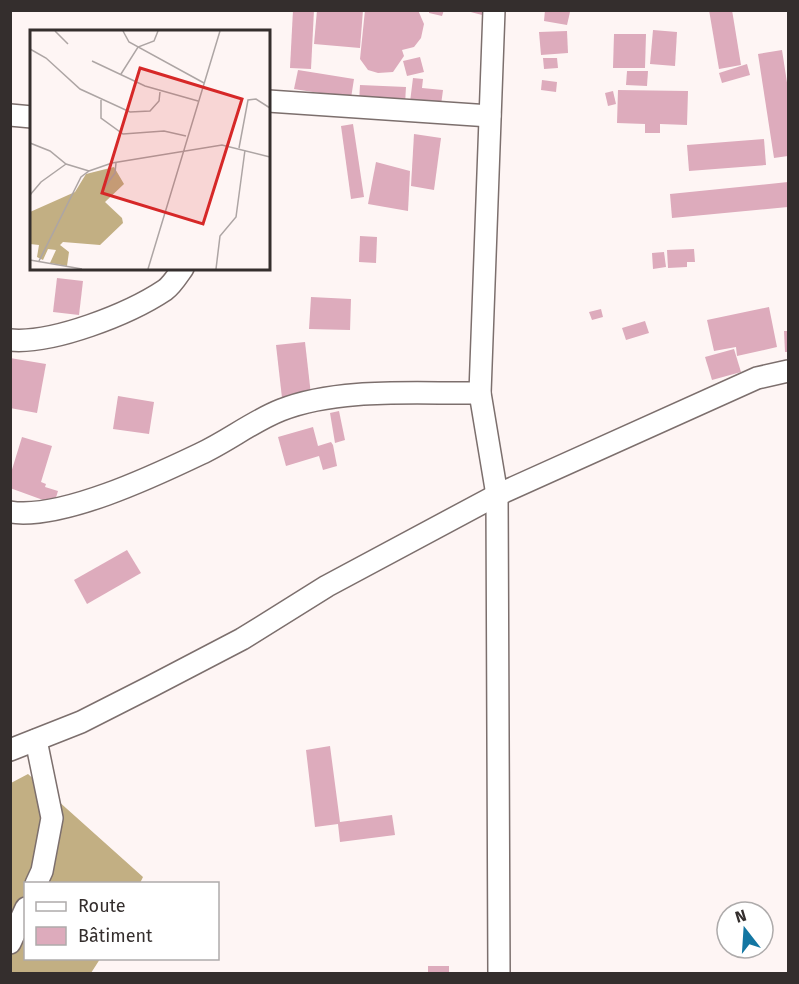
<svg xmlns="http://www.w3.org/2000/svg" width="799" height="984" font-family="'Fira Sans',sans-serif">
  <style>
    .forest { fill: #c2af83 }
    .building { fill: #ddabbc }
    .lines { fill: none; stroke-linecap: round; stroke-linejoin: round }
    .street-casing { stroke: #7c6f6d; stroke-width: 24 }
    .street { stroke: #fff; stroke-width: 21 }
    .inset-road { fill: none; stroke: #ada5a4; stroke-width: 1.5 }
    .view { fill: #d62828; fill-opacity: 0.15; stroke: #d62828; stroke-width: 3 }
    .inset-edge { fill: none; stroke: #342e2d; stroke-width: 3 }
  </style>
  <rect width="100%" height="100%" fill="#fef5f4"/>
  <!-- forest -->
  <polygon class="forest" points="28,774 143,877 140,883 26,884 26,958 100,959 91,973 11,974 11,783"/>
  <!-- building -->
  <g class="building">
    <polygon points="293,10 314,10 311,69 290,68"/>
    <polygon points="317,10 363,10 360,48 314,44"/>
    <polygon points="365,10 418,10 424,24 421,38 414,47 402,50 404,56 393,72 378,73 368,70 360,59"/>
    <polygon points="429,10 444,10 442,16 429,13"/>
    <polygon points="463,10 487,10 486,16"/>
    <polygon points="545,10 570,12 567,25 544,21"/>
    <polygon points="709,10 732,10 741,65 719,69"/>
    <polygon points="653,30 677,32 675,66 650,64"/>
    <polygon points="567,31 568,53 541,55 539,32"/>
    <polygon points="614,34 646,34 645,68 613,68"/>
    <polygon points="782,50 788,89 788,156 774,158 758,54"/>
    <polygon points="420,57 424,72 407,76 403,61"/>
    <polygon points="543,58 557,58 558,68 544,69"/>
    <polygon points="747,64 750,75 722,83 719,73"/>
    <polygon points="298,70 354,79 351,98 294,89"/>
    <polygon points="627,71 648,71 647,86 626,85"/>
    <polygon points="413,78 423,79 422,88 443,90 441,105 410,102"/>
    <polygon points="542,80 557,82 556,92 541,90"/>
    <polygon points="360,85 406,87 405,104 359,102"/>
    <polygon points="618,90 688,91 687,125 660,124 660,133 645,133 645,124 617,123"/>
    <polygon points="613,91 616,104 608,106 605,93"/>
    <polygon points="353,124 364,197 351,199 341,126"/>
    <polygon points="414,134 441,138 434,190 411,186"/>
    <polygon points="764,139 766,165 689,171 687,145"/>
    <polygon points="376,162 410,171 408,211 368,204"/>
    <polygon points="788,182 788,207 672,218 670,194"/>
    <polygon points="360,236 377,237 376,263 359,262"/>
    <polygon points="694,249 695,262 687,262 687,267 668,268 667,250"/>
    <polygon points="664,252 666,267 653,269 652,253"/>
    <polygon points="57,278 83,281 79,315 53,312"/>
    <polygon points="311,297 351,299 350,330 309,329"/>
    <polygon points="769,307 777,347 737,356 736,347 714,351 707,320"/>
    <polygon points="601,309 603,317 592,320 589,312"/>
    <polygon points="645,321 649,333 626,340 622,328"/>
    <polygon points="784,331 788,331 788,352 785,352"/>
    <polygon points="305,342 311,395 282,398 276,345"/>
    <polygon points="734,349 741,372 712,380 705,357"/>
    <polygon points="10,358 46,364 37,413 10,408"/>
    <polygon points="118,396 154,402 149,434 113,429"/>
    <polygon points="339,411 345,440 335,443 330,413"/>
    <polygon points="313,427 318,446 331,442 333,445 337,466 323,470 319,456 286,466 278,437"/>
    <polygon points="22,437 52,446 41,482 46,484 45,487 58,491 54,504 10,488 10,476"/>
    <polygon points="127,550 141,573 87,604 74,580"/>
    <polygon points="330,746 340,822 392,815 395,835 340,842 338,824 315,827 306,750"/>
    <rect x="428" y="966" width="21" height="8"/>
  </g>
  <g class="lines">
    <defs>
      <g id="street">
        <polyline points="494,10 480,393 497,495 499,974"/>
        <polyline points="268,101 490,116"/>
        <polyline points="10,115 32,117"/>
        <path d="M10 340C53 344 129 314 165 290 172 285 178 275 183 268"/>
        <path d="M10 512C61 520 154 476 200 454 228 441 253 421 281 410 339 387 418 394 480 393"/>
        <polyline points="10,750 81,722 150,687 242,639 327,586 497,495 757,378 788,371"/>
        <polyline points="36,884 42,871 52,818 36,740"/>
        <polyline points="10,943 26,908"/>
      </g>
    </defs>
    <!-- street casing -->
    <use href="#street" class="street-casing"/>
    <!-- street -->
    <use href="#street" class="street"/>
  </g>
  <!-- overview -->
  <g transform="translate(30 30)">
    <rect width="240" height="240" fill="#fef5f4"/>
    <path d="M84 137 94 154 75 172 92 188 93 193 70 215 33 212 30 215 39 222 37 236 20 233 26 220 18 219 13 230 7 227 9 215 0 214V182L45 162 56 144Z" fill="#c2af83"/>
    <path class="inset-road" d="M25 1 38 14M93 1 99 12 174 53M0 19 16 28 50 59 100 82 120 81 129 71 130 62M62 31 115 56 168 71M91 44 108 17 124 11 128 1M71 70V88L93 104 134 101 156 106M0 113 20 121 36 134 59 141M209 118 218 70 226 69 240 78M71 162 85 143 86 133M0 165 11 152 36 134M0 230 52 239M9 231 51 147 59 141 82 133 192 115 240 127M118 239 190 1M186 239 190 206 206 187 215 120"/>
    <path class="view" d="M110 38 212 69 173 194 72 163Z"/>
    <rect width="240" height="240" class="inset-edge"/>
  </g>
  <!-- border -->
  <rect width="799" height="984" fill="none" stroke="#342e2d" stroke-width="24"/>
  <!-- legend -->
  <rect x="24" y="882" width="195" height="78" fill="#ffffff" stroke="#aeabab" stroke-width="1.5"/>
  <rect x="36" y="902" width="30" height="9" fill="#ffffff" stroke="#aeabab" stroke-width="1.5"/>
  <text x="78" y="912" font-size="18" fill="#342e2d">Route</text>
  <rect x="36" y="927" width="30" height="18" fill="#ddabbc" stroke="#aeabab" stroke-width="1.5"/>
  <text x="78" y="942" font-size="18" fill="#342e2d">Bâtiment</text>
  <!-- north arrow -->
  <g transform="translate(745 930) rotate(343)"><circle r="28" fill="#ffffff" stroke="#aeabab" stroke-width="1.5"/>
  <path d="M0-4.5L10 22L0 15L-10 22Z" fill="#1376a2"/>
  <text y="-9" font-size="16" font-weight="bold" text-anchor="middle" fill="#342e2d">N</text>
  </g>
</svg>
